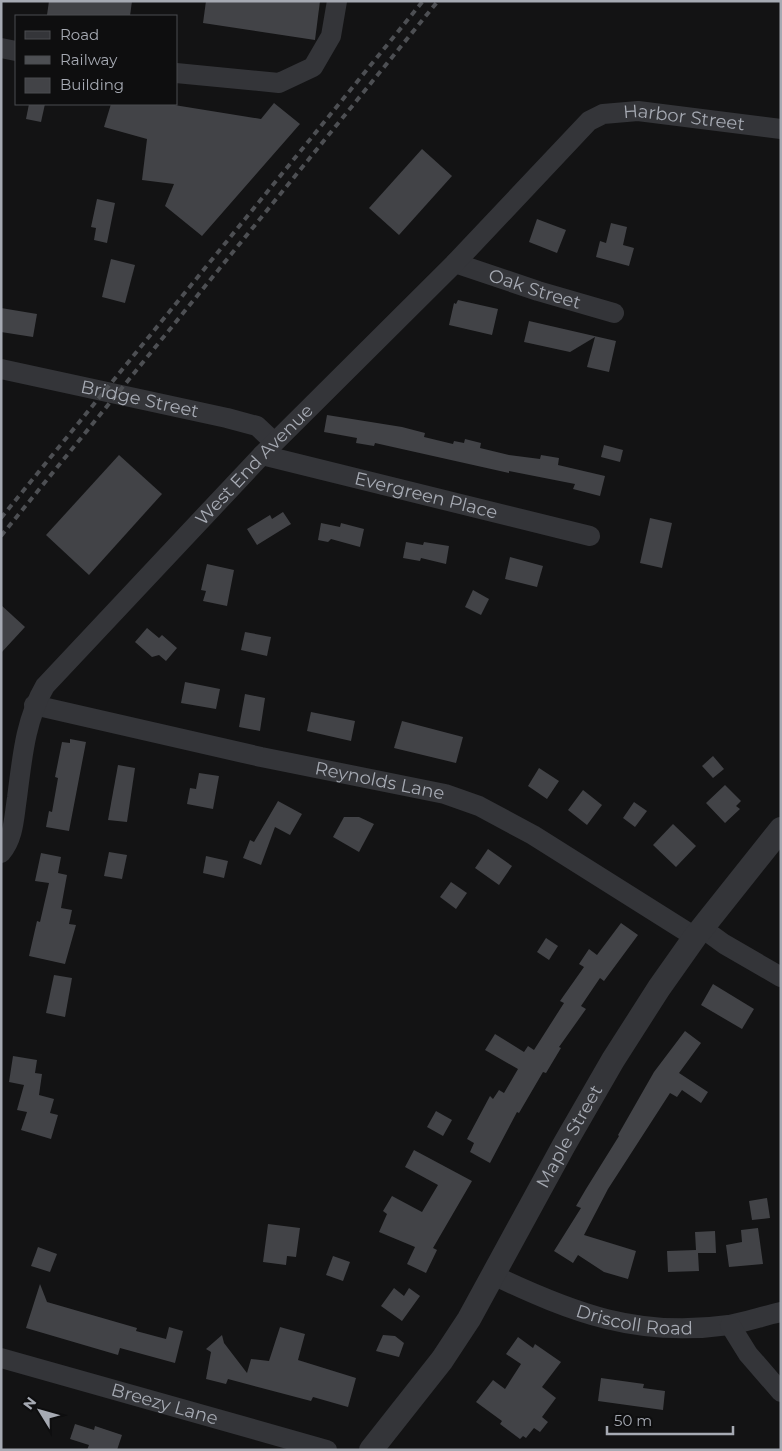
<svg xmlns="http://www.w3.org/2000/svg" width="782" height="1451" font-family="Montserrat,sans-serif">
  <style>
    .building { fill: #424347 }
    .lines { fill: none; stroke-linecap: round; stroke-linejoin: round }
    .minor { stroke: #343539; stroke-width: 20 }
    .tertiary { stroke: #343539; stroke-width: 24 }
    .rail { stroke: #4d4f53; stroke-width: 4; stroke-dasharray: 6 5; stroke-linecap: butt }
    .labels { text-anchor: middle; stroke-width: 4; stroke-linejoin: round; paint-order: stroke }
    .street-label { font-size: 18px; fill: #a6aab3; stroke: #0e0e0f }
  </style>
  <rect width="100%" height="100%" fill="#131314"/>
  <!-- building -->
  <g class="building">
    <polygon points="49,1 132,1 130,16 47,15"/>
    <polygon points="206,1 320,1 315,40 203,23"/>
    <polygon points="274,103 300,124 202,236 165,206 174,184 142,180 147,139 104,127 111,104 168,104 261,119"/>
    <polygon points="29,104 45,104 41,122 26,119"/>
    <polygon points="422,149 452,176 399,235 369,208"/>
    <polygon points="97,199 115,203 107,243 94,240 96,228 91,227"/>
    <polygon points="537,219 566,230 557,253 529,242"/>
    <polygon points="611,223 627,227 623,245 634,248 629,266 596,257 600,241 606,243"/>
    <polygon points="111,259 135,265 125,303 102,297"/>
    <polygon points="458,300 498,309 492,335 449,325 454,303 456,304"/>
    <polygon points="1,308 37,314 33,337 1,332"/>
    <polygon points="529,321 616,341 609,372 587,367 595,337 570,352 524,342"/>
    <polygon points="327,415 402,427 425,433 424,437 453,444 454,441 464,443 465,439 481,443 480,448 509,455 540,459 541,455 559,458 558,465 605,476 600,496 573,489 575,484 509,471 509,473 375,443 374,446 356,443 357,438 324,432"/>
    <polygon points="604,445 623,450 620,462 601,457"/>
    <polygon points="119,455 162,494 89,575 46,535"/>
    <polygon points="283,512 291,524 257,545 247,529 270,515 272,519"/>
    <polygon points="650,518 672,523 662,568 640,563"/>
    <polygon points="321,523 340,527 341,523 364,529 360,547 331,539 328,542 318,540"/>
    <polygon points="406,542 423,545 424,542 449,546 446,564 421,558 420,561 403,558"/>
    <polygon points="510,557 543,566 537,587 505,579"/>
    <polygon points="207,564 234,570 227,606 203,601 206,591 201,590"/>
    <polygon points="473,590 489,599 481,615 465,607"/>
    <polygon points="1,605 25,627 1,653"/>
    <polygon points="147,628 159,638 162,635 177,648 166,661 159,655 152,657 135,642"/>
    <polygon points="245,632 271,637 267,656 241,650"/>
    <polygon points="185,682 220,689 216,709 181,703"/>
    <polygon points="245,694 265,698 260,731 239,727"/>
    <polygon points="311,712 355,721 351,741 307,731"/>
    <polygon points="402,721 463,737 456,763 394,748"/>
    <polygon points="70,739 86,742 69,831 46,827 49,811 52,812 58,778 55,777 62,742 70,743"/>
    <polygon points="713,756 724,769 713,778 702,766"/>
    <polygon points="118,765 135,768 127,822 108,820"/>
    <polygon points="539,768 559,781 547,799 528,786"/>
    <polygon points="199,773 219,776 213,809 187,804 190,788 196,789"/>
    <polygon points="725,785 741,801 736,806 740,809 725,823 706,803"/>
    <polygon points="583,790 602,805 587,825 568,810"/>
    <polygon points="278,801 302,814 290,835 275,827 261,865 243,858 250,840 254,842"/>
    <polygon points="634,802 647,811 635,827 623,818"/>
    <polygon points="344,817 359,817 374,824 359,852 333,837"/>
    <polygon points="673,824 696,846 676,867 653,845"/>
    <polygon points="488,849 512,866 499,885 475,868"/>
    <polygon points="109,852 127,855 122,879 104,876"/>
    <polygon points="41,853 61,857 58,873 67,875 61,908 72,910 69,924 76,925 65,964 29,956 37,921 40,922 49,883 35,881"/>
    <polygon points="206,856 228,861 224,878 203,873"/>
    <polygon points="451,882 467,893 456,909 440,897"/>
    <polygon points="621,923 638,935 604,981 600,978 581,1006 586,1009 559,1047 561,1048 546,1073 543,1072 519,1113 517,1112 490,1163 470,1152 474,1143 467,1139 490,1096 493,1099 499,1090 504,1093 518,1069 485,1050 495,1034 524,1052 528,1046 534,1050 564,1003 560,1001 584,967 579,964 589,949 597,955"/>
    <polygon points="546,938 558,946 549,960 537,952"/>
    <polygon points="54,975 72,978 65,1017 46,1013"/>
    <polygon points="713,984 754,1009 742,1029 701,1005"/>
    <polygon points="685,1031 701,1043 679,1073 708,1092 701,1103 682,1090 677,1097 670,1093 608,1189 584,1235 636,1251 628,1279 604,1272 578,1255 573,1263 554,1251 581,1208 576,1206 586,1189 619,1136 618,1135 654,1072"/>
    <polygon points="13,1056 37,1060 35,1073 42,1074 39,1095 54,1099 50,1113 58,1115 51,1139 21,1130 27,1112 17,1110 24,1085 9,1082"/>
    <polygon points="436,1111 452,1120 443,1136 427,1127"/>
    <polygon points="414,1150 472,1181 433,1248 437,1250 426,1273 407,1264 415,1247 379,1232 387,1214 383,1211 392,1196 422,1212 438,1185 405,1167"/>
    <polygon points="767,1198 770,1218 752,1220 749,1201"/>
    <polygon points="268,1224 300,1228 296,1257 287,1256 286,1265 263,1262"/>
    <polygon points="758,1228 763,1264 729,1267 726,1245 742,1242 741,1230"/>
    <polygon points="715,1231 716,1253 698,1253 699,1271 668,1272 667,1251 696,1250 695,1232"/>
    <polygon points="38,1247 57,1254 50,1272 31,1266"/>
    <polygon points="333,1256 350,1262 343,1281 326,1275"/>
    <polygon points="40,1284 47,1302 137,1328 136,1331 166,1339 169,1327 183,1331 175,1363 120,1348 118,1355 26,1328"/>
    <polygon points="394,1288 404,1296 409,1288 420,1296 402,1321 381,1306"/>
    <polygon points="280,1327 305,1334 298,1360 356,1378 348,1407 313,1397 311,1401 228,1379 226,1384 206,1379 211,1352 206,1349 222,1335 224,1343 247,1373 251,1359 269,1361"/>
    <polygon points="383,1335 395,1336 404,1343 399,1357 376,1351"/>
    <polygon points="518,1337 533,1348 535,1344 561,1362 542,1387 556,1398 542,1417 548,1422 540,1432 534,1428 526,1438 523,1436 520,1439 500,1424 502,1421 476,1402 493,1380 505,1389 521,1364 506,1354"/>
    <polygon points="601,1378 644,1384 643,1388 665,1391 663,1410 598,1401"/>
    <polygon points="75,1424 94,1430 95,1426 122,1435 117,1450 87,1450 89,1445 70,1439"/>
  </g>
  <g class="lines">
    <!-- minor -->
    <g class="minor">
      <polyline points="1,48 16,51"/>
      <polyline points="176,73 279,83 313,67 331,36 337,1"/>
      <path id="s1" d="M455 263 538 291 614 313"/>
      <path id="s2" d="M1 369 227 418 257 426 274 442"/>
      <path id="s3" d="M262 455 590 536"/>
      <path id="s4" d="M34 705 261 757 445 794 479 806 533 835 695 937"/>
      <path id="s5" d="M1 853C14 838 14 817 17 798 22 760 25 720 45 686L262 455 455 263 589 121 603 114 638 111 781 129"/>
      <polyline points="702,928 724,944 781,977"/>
      <path id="s6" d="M493 1275C573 1313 638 1338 729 1325 746 1322 763 1316 781 1312"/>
      <polyline points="730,1325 748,1354 781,1392"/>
      <path id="s7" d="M1 1358 327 1450"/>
    </g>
    <!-- tertiary -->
    <path class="tertiary" id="s8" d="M371 1450 442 1360 469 1319 564 1145 613 1060 659 988 695 937 781 829"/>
    <!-- rail -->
    <g class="rail">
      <polyline points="1,518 423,1"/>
      <polyline points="1,536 438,1"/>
    </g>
  </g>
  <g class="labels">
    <!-- street labels -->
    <g class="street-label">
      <text dy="6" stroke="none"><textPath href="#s5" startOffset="1056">Harbor Street</textPath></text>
      <text dy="6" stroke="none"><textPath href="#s1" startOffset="84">Oak Street</textPath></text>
      <text dy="6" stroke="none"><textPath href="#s2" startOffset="142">Bridge Street</textPath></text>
      <text dy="6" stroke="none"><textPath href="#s5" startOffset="479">West End Avenue</textPath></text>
      <text dy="6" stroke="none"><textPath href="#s3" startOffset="169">Evergreen Place</textPath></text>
      <text dy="6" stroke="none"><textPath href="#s4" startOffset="354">Reynolds Lane</textPath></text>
      <text dy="6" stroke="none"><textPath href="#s8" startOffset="372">Maple Street</textPath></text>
      <text dy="6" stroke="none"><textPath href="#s6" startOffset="150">Driscoll Road</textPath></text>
      <text dy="6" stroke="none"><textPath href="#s7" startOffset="170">Breezy Lane</textPath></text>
    </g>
  </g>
  <!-- border -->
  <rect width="782" height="1451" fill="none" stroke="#a6aab3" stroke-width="5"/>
  <!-- legend -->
  <rect x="15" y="15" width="162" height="90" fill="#0e0e0f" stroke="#4b4c51"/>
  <rect x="25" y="31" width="25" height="8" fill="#343539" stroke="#4b4c51"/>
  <text x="60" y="40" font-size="15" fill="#a6aab3">Road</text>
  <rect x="25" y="56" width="25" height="8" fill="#4d4f53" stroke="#4b4c51"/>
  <text x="60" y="65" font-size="15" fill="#a6aab3">Railway</text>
  <rect x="25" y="78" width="25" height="15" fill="#424347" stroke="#4b4c51"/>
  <text x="60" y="90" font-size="15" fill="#a6aab3">Building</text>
  <!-- north arrow -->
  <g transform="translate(40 1411) rotate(307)" stroke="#0e0e0f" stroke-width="4" paint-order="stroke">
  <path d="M0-4L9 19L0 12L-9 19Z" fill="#a6aab3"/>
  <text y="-8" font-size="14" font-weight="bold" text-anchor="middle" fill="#a6aab3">N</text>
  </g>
  <!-- scale -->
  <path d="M607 1426v8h126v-8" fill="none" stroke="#a6aab3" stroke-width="2.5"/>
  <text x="614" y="1426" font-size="15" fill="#a6aab3" stroke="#0e0e0f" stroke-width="4" paint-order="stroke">50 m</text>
</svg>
